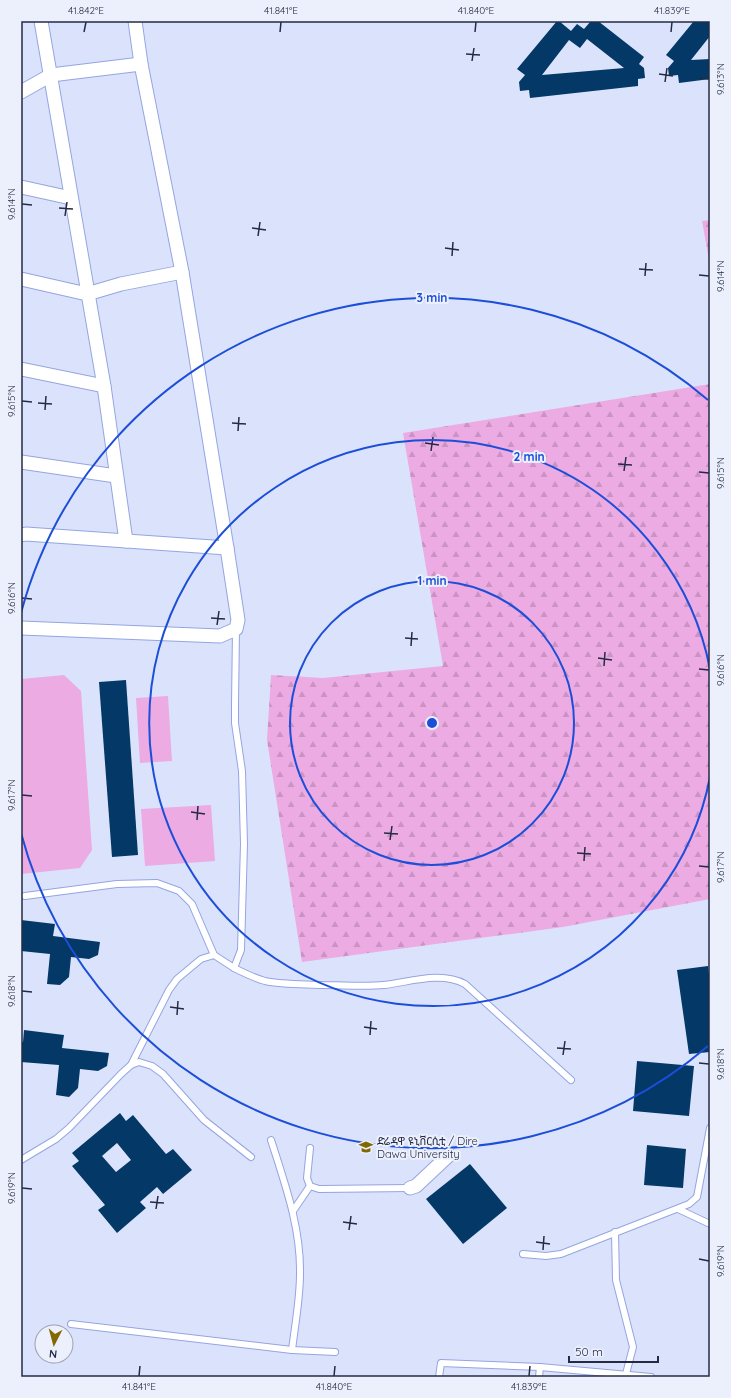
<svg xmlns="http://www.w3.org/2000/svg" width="731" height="1398" font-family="Quicksand,'Noto Sans Ethiopic',sans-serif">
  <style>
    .forest { fill: url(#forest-firs) }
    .pitch { fill: #ecabe3 }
    .building { fill: #033867; fill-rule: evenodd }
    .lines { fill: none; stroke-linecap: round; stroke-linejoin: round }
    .lane-casing { stroke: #94a5e1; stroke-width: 8 }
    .street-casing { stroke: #94a5e1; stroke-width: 15 }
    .lane { stroke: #fff; stroke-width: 6 }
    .street { stroke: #fff; stroke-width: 13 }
    .ticks { fill: none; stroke: #252b43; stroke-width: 1.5 }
    .ring { fill: none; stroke: #1d4ed8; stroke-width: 2 }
    .labels { text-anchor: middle; stroke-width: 4; stroke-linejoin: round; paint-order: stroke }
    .poi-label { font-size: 11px; fill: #252b43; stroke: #ecf0fd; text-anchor: start }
    .centre { fill: #1d4ed8; stroke: #ecf0fd; stroke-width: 2 }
    .ring-label { font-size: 12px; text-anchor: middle; font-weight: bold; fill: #1d4ed8; stroke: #ecf0fd; stroke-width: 4; stroke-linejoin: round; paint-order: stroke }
    .neatline { fill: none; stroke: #252b43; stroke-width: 1.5 }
    .ticks-label { font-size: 10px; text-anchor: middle; fill: #252b43 }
  </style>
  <defs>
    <pattern id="forest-firs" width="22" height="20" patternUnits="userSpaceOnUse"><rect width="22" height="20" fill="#ecabe3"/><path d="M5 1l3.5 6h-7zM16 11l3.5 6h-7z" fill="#ca93c4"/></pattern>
  </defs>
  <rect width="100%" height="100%" fill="#dbe3fc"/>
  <!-- forest -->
  <g class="forest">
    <polygon points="710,220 710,265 702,221"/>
    <polygon points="710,384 710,899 563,927 302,962 267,740 271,675 323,678 443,666 403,433"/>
  </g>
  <!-- pitch -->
  <g class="pitch">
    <polygon points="64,675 81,691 92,850 80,868 21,874 21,679"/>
    <polygon points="168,696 172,761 140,763 136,698"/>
    <polygon points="211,805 215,861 145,866 141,809"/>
  </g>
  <!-- building -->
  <g class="building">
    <path d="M557 21H559L571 31 577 24 584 29 591 21H598L644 57 639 64 644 68 645 78 638 79V86L530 98 529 90 520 91 519 82 525 75 517 69ZM587 39 624 68 542 75 569 40 580 48Z"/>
    <polygon points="694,21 710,21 710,36 691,60 710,59 710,79 679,83 678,75 669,76 668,68 674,61 666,55"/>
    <polygon points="126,680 138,855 112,857 99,682"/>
    <polygon points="21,920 55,924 53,936 100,942 98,955 89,959 71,957 69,977 60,985 47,984 50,954 21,951"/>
    <polygon points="708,966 710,982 710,1052 689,1054 677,970"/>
    <polygon points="24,1030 64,1035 62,1048 109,1053 107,1066 98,1071 80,1069 78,1088 69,1097 56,1095 59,1065 21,1062 21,1042 23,1042"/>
    <polygon points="637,1061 694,1066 689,1116 633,1111"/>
    <path d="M120 1113 126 1121 133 1115 166 1154 173 1149 192 1170 163 1194 157 1187 140 1202 146 1208 117 1233 98 1210 105 1205 72 1166 79 1161 72 1153ZM117 1143 131 1160 116 1172 102 1156Z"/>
    <polygon points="647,1145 686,1149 683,1188 644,1185"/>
    <polygon points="470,1164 507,1208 463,1244 426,1199"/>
  </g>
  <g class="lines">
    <defs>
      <g id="lane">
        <polyline points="25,896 117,884 157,883 179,891 192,904 214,955"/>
        <path d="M234 968C244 973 254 978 265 981 283 985 305 984 323 985 343 985 364 987 384 985 410 982 441 971 465 984L571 1080"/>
        <polyline points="131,1065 169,990 177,979 201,959 214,955 234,968 241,950 244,844 242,771 235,723 235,705 236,629"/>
        <path d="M271 1140C285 1184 301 1228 300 1274 300 1299 295 1325 292 1350"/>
        <polyline points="310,1148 307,1178 310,1186 319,1189 410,1188"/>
        <polyline points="21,1160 56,1139 69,1128 121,1074 131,1065 139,1062 152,1066 163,1074 204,1120 251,1157"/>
        <polyline points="678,1209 710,1224"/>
        <polyline points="293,1211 310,1186"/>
        <polyline points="615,1232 616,1280 633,1347 626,1374"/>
        <polyline points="523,1254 546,1256 561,1254 689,1204 697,1197 710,1128"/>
        <polyline points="71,1324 292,1350 335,1352"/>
        <polyline points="439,1377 441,1363 540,1367 651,1377"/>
        <polyline points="539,1377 540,1367"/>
      </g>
      <g id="street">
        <polyline points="41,21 104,386 126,541"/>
        <polyline points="21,92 51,75 141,64"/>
        <polyline points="21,187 71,198"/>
        <polyline points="21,279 87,294 121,284 182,272"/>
        <polyline points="21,369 104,386"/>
        <polyline points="21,462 116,476"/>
        <polyline points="21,535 26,534 227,548"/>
        <polyline points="21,628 220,636 236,629 238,620 227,548 182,272 141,64 135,21"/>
        <polyline points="410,1188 416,1186 449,1155"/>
      </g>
    </defs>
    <!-- lane casing -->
    <use href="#lane" class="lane-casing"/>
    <!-- street casing -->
    <use href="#street" class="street-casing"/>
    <!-- lane -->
    <use href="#lane" class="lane"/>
    <!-- street -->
    <use href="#street" class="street"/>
  </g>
  <!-- ticks -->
  <path class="ticks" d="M84 32 86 22M280 32 281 22M475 32 476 22M671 32 672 22M466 54 480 55M472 61 474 48M659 74 673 76M699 78 709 79M665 82 667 68M22 204 32 205M59 208 73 209M65 216 67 202M252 228 266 230M258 236 260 222M445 248 459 250M452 256 453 242M639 269 653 270M699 275 709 276M645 276 646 263M22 401 32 402M38 403 52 404M45 410 46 396M232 423 246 424M238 431 239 417M425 443 439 445M431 451 433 437M618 464 632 465M624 471 626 457M699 472 709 473M22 598 32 599M211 618 225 619M217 625 219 611M405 638 418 639M411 646 412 632M598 658 612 660M604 666 605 652M699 669 709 670M22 795 32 796M191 812 205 814M197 820 198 806M384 833 398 834M390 840 392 826M577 853 591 854M584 861 585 847M699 866 709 867M22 991 32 992M170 1007 184 1009M177 1015 178 1001M364 1027 377 1029M370 1035 371 1021M557 1048 571 1049M563 1055 565 1041M699 1063 709 1064M22 1188 32 1189M150 1202 164 1203M156 1209 158 1196M343 1222 357 1224M349 1230 351 1216M536 1242 550 1244M543 1250 544 1236M699 1259 709 1261M139 1376 140 1366M334 1376 335 1366M529 1376 530 1366"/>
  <!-- distance rings -->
  <g class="ring">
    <circle cx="432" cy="723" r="142"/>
    <path d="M710 777A283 283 0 1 1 710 669"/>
    <path d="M708 1046A425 425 0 0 1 21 833M21 613A425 425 0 0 1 708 400"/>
  </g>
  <!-- icons -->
  <defs>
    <symbol id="university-bare" viewBox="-9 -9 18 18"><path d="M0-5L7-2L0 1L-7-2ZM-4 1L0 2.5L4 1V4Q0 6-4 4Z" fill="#826800" stroke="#ecf0fd" stroke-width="2.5" paint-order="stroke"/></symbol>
  </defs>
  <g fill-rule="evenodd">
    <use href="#university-bare" x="356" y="1137" width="20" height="20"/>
  </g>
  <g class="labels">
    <!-- poi labels -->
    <g class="poi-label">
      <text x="377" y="1145">ድሬዳዋ ዩኒቨርሲቲ / Dire<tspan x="377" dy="13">Dawa University</tspan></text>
    </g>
  </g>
  <circle cx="432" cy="723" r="6" class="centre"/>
  <g class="ring-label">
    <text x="432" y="302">3 min</text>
    <text x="529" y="461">2 min</text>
    <text x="432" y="585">1 min</text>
  </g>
  <!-- border -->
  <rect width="731" height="1398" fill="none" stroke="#ecf0fd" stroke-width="44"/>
  <!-- north arrow -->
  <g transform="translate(54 1344) rotate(186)"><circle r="19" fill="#ecf0fd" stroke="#9ca1b3"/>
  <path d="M0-3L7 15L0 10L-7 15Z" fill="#826800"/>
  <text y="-6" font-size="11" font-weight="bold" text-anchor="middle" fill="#252b43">N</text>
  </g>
  <!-- scale -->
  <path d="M569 1356v6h89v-6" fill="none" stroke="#252b43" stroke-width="2"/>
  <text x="575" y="1356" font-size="12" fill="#252b43" stroke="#ecf0fd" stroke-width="3" paint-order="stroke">50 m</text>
  <rect x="22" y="22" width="687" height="1354" class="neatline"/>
  <g class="ticks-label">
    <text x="86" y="14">41.842°E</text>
    <text x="281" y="14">41.841°E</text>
    <text x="476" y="14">41.840°E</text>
    <text x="672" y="14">41.839°E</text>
    <text transform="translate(720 79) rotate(-90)" y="4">9.613°N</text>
    <text transform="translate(11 204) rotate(-90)" y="4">9.614°N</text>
    <text transform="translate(720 276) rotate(-90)" y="4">9.614°N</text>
    <text transform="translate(11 401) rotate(-90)" y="4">9.615°N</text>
    <text transform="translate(720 473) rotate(-90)" y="4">9.615°N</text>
    <text transform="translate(11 598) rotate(-90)" y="4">9.616°N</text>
    <text transform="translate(720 670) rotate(-90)" y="4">9.616°N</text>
    <text transform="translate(11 795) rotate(-90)" y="4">9.617°N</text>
    <text transform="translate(720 867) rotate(-90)" y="4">9.617°N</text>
    <text transform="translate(11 991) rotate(-90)" y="4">9.618°N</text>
    <text transform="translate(720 1064) rotate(-90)" y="4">9.618°N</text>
    <text transform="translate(11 1188) rotate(-90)" y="4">9.619°N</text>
    <text transform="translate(720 1261) rotate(-90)" y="4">9.619°N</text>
    <text x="139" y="1390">41.841°E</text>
    <text x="334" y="1390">41.840°E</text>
    <text x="529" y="1390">41.839°E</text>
  </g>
</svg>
